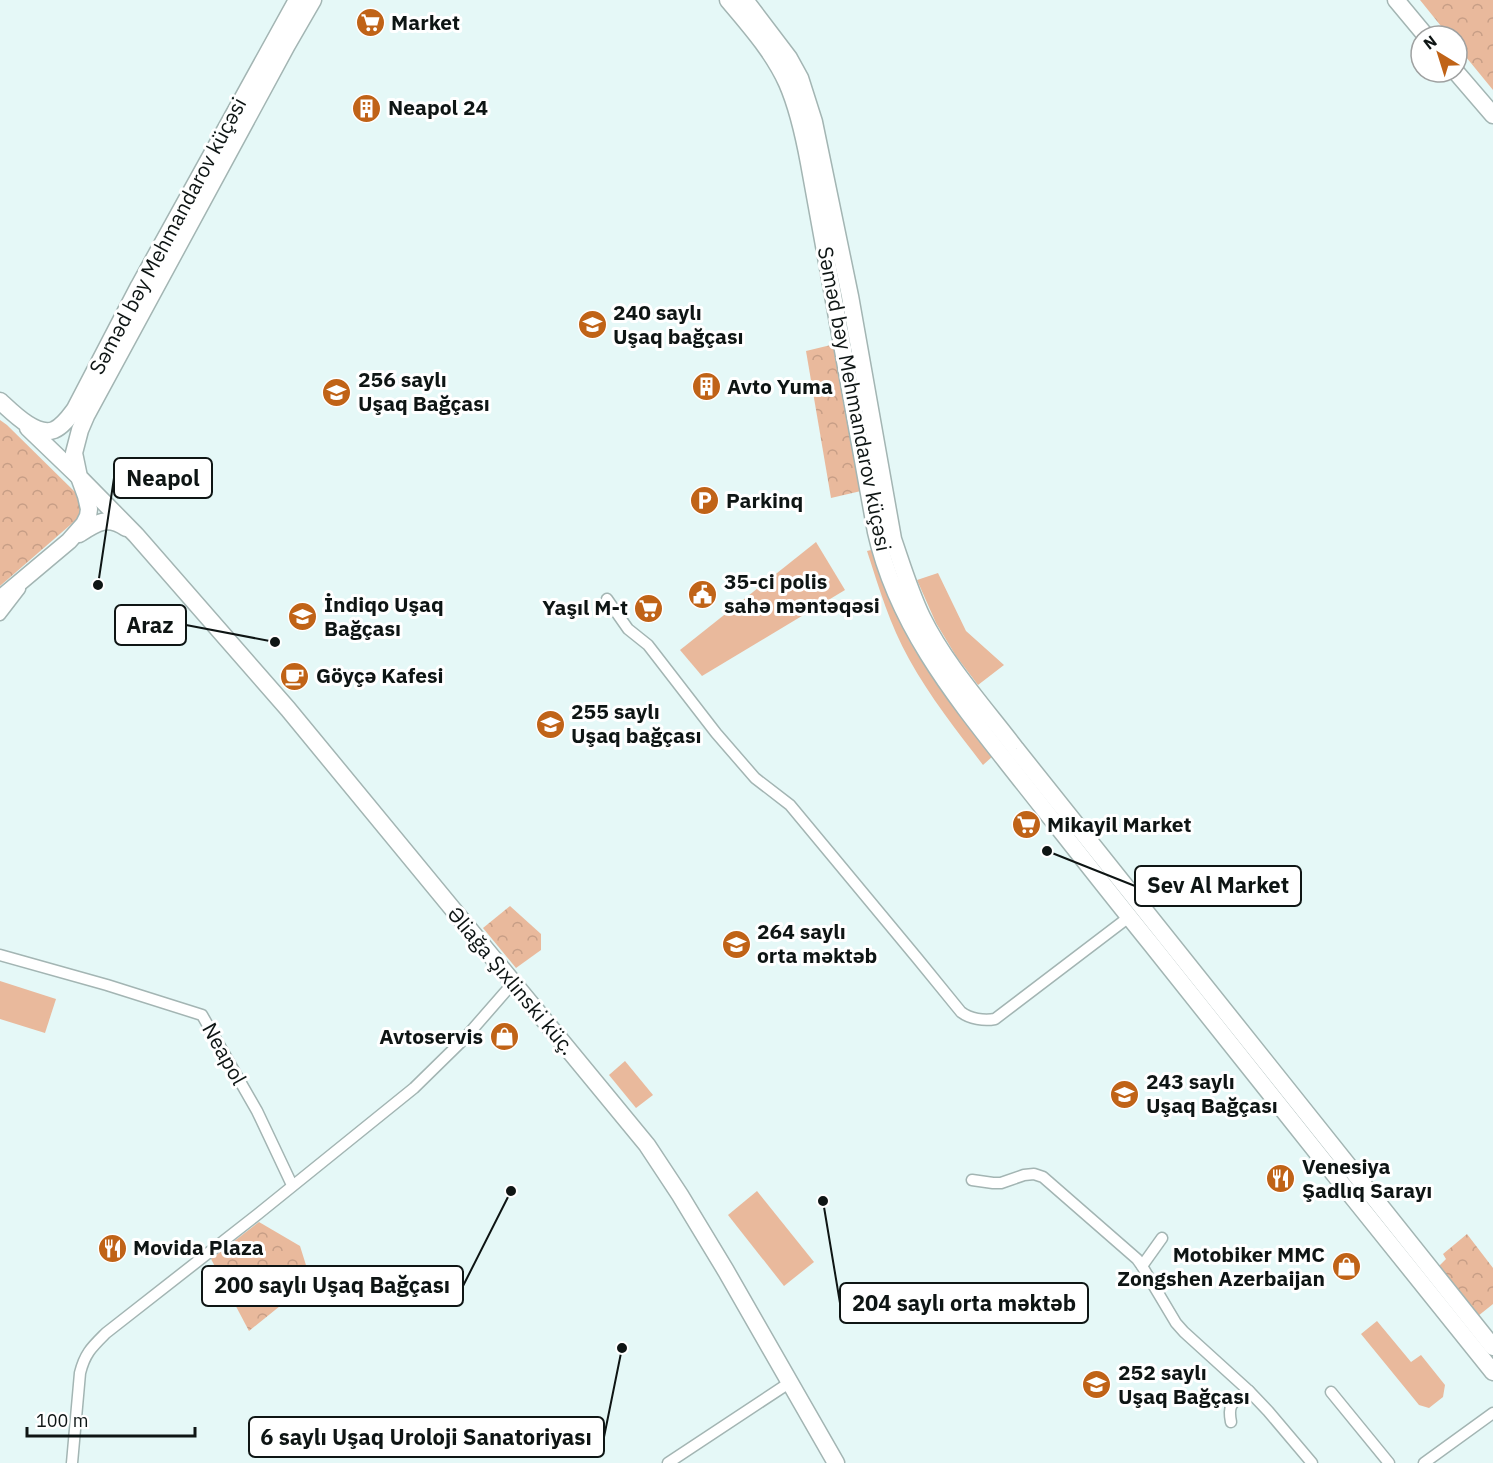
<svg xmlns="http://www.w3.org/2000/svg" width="1493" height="1463" font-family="'IBM Plex Sans',sans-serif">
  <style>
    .green { fill: #e9b99c }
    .park { fill: url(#park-crowns) }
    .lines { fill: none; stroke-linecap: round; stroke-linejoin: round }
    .street-casing { stroke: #a3b5b3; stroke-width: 13 }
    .secondary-casing { stroke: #a3b5b3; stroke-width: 19 }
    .street { stroke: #fff; stroke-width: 10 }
    .secondary { stroke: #fff; stroke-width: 16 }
    .labels { text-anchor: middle; stroke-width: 6; stroke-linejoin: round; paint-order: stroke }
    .poi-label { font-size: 21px; font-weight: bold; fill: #0e1514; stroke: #fff; text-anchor: start }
    .street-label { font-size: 21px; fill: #0e1514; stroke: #fff }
    .leader { fill: none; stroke: #0e1514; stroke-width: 2 }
    .callout-dot { fill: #0e1514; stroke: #fff; stroke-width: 2 }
    .callout { fill: #fff; stroke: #0e1514; stroke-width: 2 }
    .callout-label { font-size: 22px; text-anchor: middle; font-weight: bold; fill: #0e1514 }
  </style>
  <defs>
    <pattern id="park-crowns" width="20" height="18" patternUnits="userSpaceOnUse" patternTransform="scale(1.5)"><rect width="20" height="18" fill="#e9b99c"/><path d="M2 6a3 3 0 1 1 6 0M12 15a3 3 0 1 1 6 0" fill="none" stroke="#c79e86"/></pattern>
  </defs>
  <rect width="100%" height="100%" fill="#e5f8f7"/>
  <!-- green -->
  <g class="green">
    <polygon points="816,542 845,590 702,676 680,650"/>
    <path d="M875 549C885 580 894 611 909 640 932 682 965 719 993 756L983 765C957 731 930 697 909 659 890 625 879 588 867 551Z"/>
    <polygon points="938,573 966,631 1004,665 978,685 956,656 936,623 917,580"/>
    <polygon points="0,981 56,999 45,1033 0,1019"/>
    <polygon points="625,1061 653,1095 636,1108 609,1075"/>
    <polygon points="757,1191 814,1262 784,1286 728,1215"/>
    <polygon points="1377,1321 1411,1362 1421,1355 1445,1385 1443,1397 1429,1408 1419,1405 1361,1334"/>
  </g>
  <!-- park -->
  <g class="park">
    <polygon points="1420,0 1493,0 1493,90 1457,46 1457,36 1449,36"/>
    <polygon points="835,344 861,491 831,498 806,351"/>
    <path d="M0 420 7 425 75 492C83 502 85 510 76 520L0 586Z"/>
    <polygon points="510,906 541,934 541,950 516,968 483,928"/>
    <polygon points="259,1222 300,1246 311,1281 249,1331 211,1259"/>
    <polygon points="1467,1234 1493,1268 1493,1304 1478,1316 1439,1266 1446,1259 1443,1254"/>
  </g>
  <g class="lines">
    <defs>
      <g id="street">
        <path d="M607 599 628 629 648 645 716 733 755 778 790 805 917 958 961 1012C970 1019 984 1021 995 1019L1129 917"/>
        <polyline points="0,615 20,589"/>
        <polyline points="0,955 107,985 202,1015 257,1111 292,1185"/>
        <polyline points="972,1180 993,1183 1001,1183 1024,1175 1034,1174 1043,1177 1137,1259 1142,1266 1176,1323 1184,1332 1249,1391 1268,1411 1312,1463"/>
        <polyline points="1142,1266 1162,1238"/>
        <polyline points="1331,1392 1389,1463"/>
        <path d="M1231 1422C1227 1402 1234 1403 1249 1391"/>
        <path d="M72 1463 80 1373C85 1353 92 1347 106 1333L258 1214 414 1088 465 1038 513 983"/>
        <polyline points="668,1463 789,1383"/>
        <polyline points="1424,1463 1493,1413"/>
      </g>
      <g id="secondary">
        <polyline points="313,0 287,45 86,416 80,430 74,453 79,477 136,535 288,709 647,1145 680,1195 726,1271 836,1463"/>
        <path d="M728 0C750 26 773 52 787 83 798 108 804 136 809 163L876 532C898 631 963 706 1024 784 1066 837 1108 891 1151 944 1265 1087 1378 1230 1493 1372"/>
        <path d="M745 0 789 58 800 78 814 122 850 296 893 539C902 565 910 592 922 617 945 664 984 707 1016 749L1493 1347"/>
        <polyline points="1396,0 1426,36"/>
        <polyline points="1456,72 1493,115"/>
        <path d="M0 401C12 412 36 437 54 430 63 426 69 417 75 409L139 286 297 0"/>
        <path d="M79 534C96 523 107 515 126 528"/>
        <polyline points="0,599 69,541 84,524 88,516 89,509 86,496 79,477 28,428"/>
      </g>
    </defs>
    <!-- street casing -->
    <use href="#street" class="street-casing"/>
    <!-- secondary casing -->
    <use href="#secondary" class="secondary-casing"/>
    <!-- street -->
    <use href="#street" class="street"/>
    <!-- secondary -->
    <use href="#secondary" class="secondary"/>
  </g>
  <!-- icons -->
  <defs>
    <symbol id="supermarket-disc" viewBox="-11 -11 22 22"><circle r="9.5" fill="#c06317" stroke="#fff"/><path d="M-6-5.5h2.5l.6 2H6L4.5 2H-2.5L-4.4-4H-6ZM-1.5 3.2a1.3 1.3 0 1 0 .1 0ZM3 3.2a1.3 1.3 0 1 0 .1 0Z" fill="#fff"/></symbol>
    <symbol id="building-disc" viewBox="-11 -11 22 22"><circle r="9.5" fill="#c06317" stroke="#fff"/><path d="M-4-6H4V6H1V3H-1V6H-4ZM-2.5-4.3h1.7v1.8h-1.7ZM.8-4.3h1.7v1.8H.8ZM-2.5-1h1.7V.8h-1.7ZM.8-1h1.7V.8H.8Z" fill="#fff"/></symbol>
    <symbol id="school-disc" viewBox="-11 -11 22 22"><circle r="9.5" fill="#c06317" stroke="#fff"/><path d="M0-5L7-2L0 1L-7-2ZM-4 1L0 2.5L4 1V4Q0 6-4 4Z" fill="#fff"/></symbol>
    <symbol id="parking-disc" viewBox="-11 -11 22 22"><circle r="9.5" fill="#c06317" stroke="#fff"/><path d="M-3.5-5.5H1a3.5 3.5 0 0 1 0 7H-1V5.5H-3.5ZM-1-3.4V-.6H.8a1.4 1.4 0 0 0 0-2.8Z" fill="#fff"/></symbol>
    <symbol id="civic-disc" viewBox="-11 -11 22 22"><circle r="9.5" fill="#c06317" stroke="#fff"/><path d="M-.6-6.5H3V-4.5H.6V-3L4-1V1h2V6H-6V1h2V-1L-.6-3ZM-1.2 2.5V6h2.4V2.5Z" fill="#fff"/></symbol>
    <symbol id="cafe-disc" viewBox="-11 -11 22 22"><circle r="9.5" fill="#c06317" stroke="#fff"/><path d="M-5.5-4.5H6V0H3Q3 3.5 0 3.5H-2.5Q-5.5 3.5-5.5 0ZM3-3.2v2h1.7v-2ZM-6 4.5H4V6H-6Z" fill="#fff"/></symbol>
    <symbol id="shop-disc" viewBox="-11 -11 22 22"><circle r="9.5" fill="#c06317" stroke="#fff"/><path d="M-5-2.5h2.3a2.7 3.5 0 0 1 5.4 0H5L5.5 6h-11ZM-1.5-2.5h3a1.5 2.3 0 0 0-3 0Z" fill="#fff"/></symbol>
    <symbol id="restaurant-disc" viewBox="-11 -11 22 22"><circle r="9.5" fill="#c06317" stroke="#fff"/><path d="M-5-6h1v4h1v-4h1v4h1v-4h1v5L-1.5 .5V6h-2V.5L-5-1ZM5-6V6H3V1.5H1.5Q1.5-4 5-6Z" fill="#fff"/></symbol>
  </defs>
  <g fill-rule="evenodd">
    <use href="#supermarket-disc" x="354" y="6" width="33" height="33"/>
    <use href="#building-disc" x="350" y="92" width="33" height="33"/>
    <use href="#school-disc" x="576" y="308" width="33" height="33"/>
    <use href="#building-disc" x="690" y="370" width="33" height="33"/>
    <use href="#school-disc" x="320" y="376" width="33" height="33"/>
    <use href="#parking-disc" x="688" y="484" width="33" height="33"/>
    <use href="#civic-disc" x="686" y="578" width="33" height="33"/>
    <use href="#supermarket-disc" x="632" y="592" width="33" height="33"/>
    <use href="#school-disc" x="286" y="600" width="33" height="33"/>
    <use href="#cafe-disc" x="278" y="660" width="33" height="33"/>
    <use href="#school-disc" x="534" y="708" width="33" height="33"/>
    <use href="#supermarket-disc" x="1010" y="808" width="33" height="33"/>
    <use href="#school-disc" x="720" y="928" width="33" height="33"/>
    <use href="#shop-disc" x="488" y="1020" width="33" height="33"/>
    <use href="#school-disc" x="1108" y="1078" width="33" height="33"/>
    <use href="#restaurant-disc" x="1264" y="1162" width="33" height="33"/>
    <use href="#restaurant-disc" x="96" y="1232" width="33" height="33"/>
    <use href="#shop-disc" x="1330" y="1250" width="33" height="33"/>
    <use href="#school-disc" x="1080" y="1368" width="33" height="33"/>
  </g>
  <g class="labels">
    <!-- poi labels -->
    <g class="poi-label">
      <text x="391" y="30">Market</text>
      <text x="388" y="115">Neapol 24</text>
      <text x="613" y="320">240 saylı<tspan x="613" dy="24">Uşaq bağçası</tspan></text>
      <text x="358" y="387">256 saylı<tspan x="358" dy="24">Uşaq Bağçası</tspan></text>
      <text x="727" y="394">Avto Yuma</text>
      <text x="726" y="508">Parkinq</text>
      <text x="724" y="589">35-ci polis<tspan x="724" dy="24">sahə məntəqəsi</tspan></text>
      <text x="324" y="612">İndiqo Uşaq<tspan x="324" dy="24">Bağçası</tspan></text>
      <text x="628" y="615" text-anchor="end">Yaşıl M-t</text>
      <text x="316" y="683">Göyçə Kafesi</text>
      <text x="571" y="719">255 saylı<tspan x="571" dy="24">Uşaq bağçası</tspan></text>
      <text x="1047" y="832">Mikayil Market</text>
      <text x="757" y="939">264 saylı<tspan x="757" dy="24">orta məktəb</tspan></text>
      <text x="483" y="1044" text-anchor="end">Avtoservis</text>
      <text x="1146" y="1089">243 saylı<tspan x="1146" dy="24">Uşaq Bağçası</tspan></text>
      <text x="1302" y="1174">Venesiya<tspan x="1302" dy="24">Şadlıq Sarayı</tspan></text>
      <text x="133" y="1255">Movida Plaza</text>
      <text x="1325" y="1262" text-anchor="end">Motobiker MMC<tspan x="1325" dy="24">Zongshen Azerbaijan</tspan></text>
      <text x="1118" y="1380">252 saylı<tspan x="1118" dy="24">Uşaq Bağçası</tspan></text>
    </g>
    <!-- street labels -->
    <g class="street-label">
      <text transform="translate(168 236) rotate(-62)" y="7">Səməd bəy Mehmandarov küçəsi</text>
      <text transform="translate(854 399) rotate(79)" y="7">Səməd bəy Mehmandarov küçəsi</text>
      <text transform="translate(511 981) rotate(50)" y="7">Əliağa Şıxlinski küç.</text>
      <text transform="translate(224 1054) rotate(61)" y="7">Neapol</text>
    </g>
  </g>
  <!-- callouts -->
  <path class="leader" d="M98 585L114 478M275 642L186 625M1047 851L1135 886M511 1191L463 1286M823 1201L840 1303M622 1348L604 1437"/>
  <g class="callout-dot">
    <circle cx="98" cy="585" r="6"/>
    <circle cx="275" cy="642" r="6"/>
    <circle cx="1047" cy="851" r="6"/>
    <circle cx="511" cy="1191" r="6"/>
    <circle cx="823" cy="1201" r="6"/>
    <circle cx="622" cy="1348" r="6"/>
  </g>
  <g class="callout">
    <rect x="114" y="458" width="98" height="40" rx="6"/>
    <rect x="115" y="605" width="71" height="40" rx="6"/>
    <rect x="1135" y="866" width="166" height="40" rx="6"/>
    <rect x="202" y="1266" width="261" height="40" rx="6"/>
    <rect x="840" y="1283" width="248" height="40" rx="6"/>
    <rect x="249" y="1417" width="355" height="40" rx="6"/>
  </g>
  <g class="callout-label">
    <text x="163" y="486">Neapol</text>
    <text x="150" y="633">Araz</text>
    <text x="1218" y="893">Sev Al Market</text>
    <text x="332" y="1293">200 saylı Uşaq Bağçası</text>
    <text x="964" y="1311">204 saylı orta məktəb</text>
    <text x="426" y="1445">6 saylı Uşaq Uroloji Sanatoriyası</text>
  </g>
  <!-- north arrow -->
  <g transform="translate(1439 54) rotate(322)"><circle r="28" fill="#ffffff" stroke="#9fa1a1" stroke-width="1.5"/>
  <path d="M0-4.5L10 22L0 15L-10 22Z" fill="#c06317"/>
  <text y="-9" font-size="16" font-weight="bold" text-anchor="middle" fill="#0e1514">N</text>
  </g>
  <!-- scale -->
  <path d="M27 1427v9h168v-9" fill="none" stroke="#0e1514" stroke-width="3"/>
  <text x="36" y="1427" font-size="18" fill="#0e1514" stroke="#ffffff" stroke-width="4.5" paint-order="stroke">100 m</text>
</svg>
